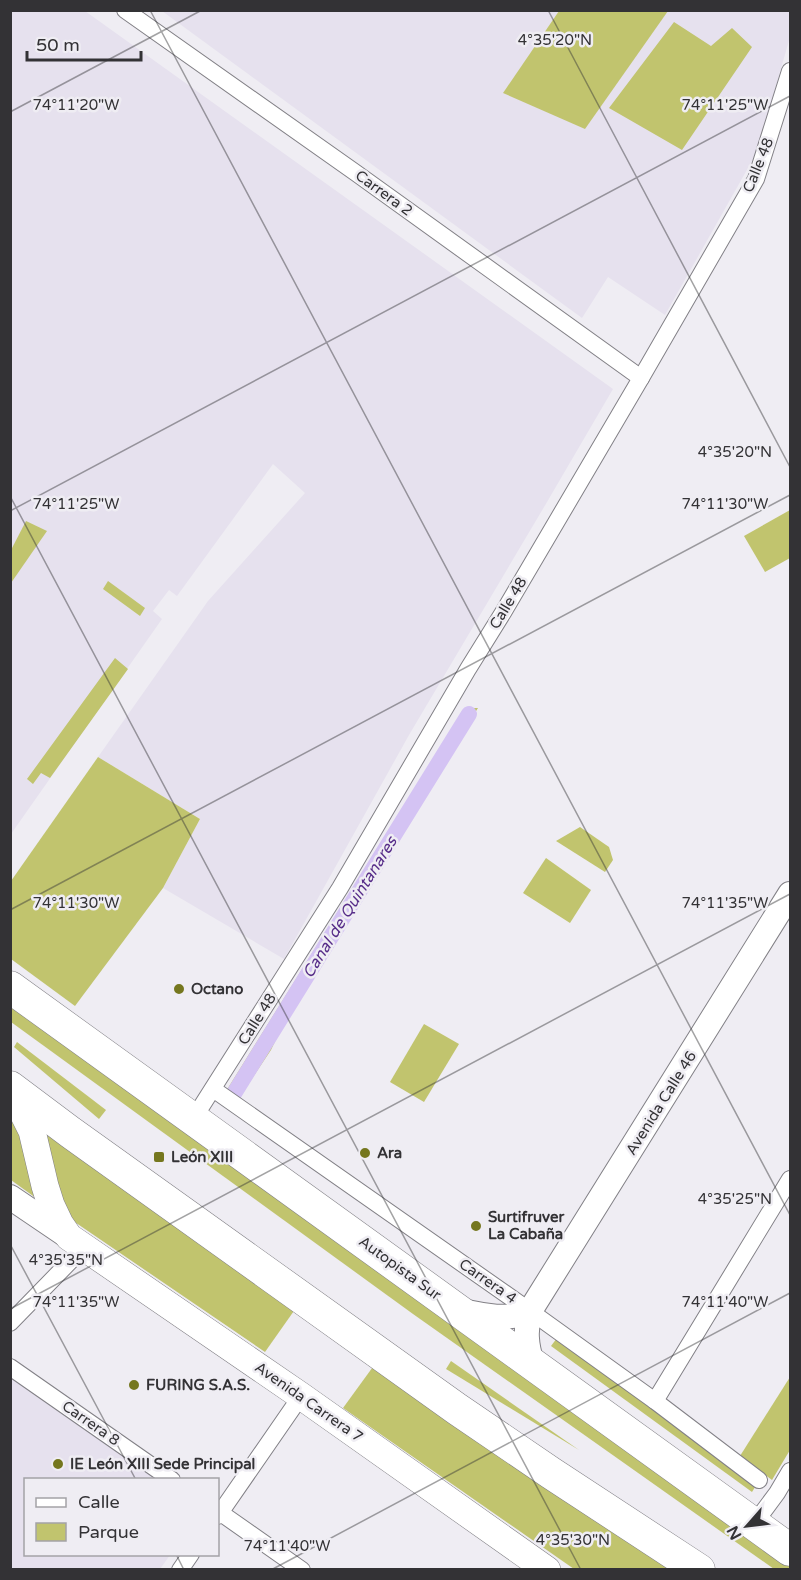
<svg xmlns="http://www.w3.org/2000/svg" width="801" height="1580" font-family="'Varela Round',sans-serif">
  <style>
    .built { fill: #e6e1ee }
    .green { fill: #c1c46e }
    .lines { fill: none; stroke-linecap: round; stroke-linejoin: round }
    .canal { stroke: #d4c3f3; stroke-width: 16 }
    .street-casing { stroke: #828086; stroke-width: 18 }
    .secondary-casing { stroke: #828086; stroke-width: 26 }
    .primary-casing { stroke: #828086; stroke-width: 28 }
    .highway-casing { stroke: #828086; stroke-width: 33 }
    .street { stroke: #fff; stroke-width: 16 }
    .secondary { stroke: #fff; stroke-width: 24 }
    .primary { stroke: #fff; stroke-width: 27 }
    .highway { stroke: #fff; stroke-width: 32 }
    .ticks { fill: none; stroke: #333235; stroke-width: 1.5; stroke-opacity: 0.45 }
    .poi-dot { fill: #75771e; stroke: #efedf3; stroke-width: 2 }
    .labels { text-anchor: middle; stroke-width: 5; stroke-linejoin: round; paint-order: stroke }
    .street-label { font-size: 15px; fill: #333235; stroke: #efedf3 }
    .poi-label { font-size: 15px; font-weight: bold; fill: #333235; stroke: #efedf3; text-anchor: start }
    .water-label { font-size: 16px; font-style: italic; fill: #572d89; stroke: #efedf3 }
    .ticks-label { font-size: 15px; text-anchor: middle; fill: #333235; stroke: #efedf3; stroke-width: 5; stroke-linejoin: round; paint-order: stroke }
  </style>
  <rect width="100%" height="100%" fill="#efedf3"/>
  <!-- built -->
  <g class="built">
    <polygon points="790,10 790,37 757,152 665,315 608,277 582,318 162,11"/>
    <polygon points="11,11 85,11 613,389 547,502 409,735 284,959 163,888 200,819 98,757 208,601 305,493 273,464 177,596 169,590 153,611 162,619 11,834"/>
    <polygon points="10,1377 115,1449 156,1479 26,1480 26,1554 170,1555 160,1569 11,1569"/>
  </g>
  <!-- green -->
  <g class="green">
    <polygon points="559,11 668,11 585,129 503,93"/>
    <polygon points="674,22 711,46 732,28 752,47 682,150 609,108"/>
    <polygon points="790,510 790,558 765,572 744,536"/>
    <polygon points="26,521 47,531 11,583 11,550"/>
    <polygon points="108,581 145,608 140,616 103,589"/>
    <polygon points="115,658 128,669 50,778 41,773 33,784 27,779"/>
    <polygon points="465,708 478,708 401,830 280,1031 271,1050 235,1104 223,1096"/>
    <polygon points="98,757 200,819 163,888 75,1006 11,959 11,881"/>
    <polygon points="580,827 609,847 613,860 605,872 556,841"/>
    <polygon points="546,858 591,890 570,923 523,893"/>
    <polygon points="11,1000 790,1562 790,1569 774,1569 413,1314 11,1022"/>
    <polygon points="424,1024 459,1044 424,1102 390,1082"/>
    <polygon points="17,1042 106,1110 99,1119 14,1047"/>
    <polygon points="10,1110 47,1206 11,1180"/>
    <polygon points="39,1123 296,1308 265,1352 63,1214"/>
    <polygon points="557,1338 757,1484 752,1492 551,1346"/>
    <polygon points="451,1361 579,1450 446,1369"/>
    <polygon points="375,1364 678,1569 574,1569 343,1408"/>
    <polygon points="790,1377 790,1450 772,1480 740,1456"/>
  </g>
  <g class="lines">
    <!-- canal -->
    <polyline class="canal" points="230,1100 469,714"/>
    <defs>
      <g id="street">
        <polyline points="125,10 356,173 641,378"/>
        <polyline points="213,1089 530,1311 655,1401 759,1480"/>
        <polyline points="194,1118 340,888 468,669 504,611 641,378 756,179 790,71"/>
        <polyline points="10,1323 84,1247"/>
        <polyline points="10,1367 172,1480"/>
        <polyline points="655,1401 790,1179"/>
        <polyline points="218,1511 302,1570"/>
        <polyline points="218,1516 301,1396"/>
        <polyline points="754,1524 777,1493 790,1471"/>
        <polyline points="180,1570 191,1554"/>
      </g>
      <g id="secondary">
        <polyline points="10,1197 69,1237"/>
        <path d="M462 1311C485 1316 508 1321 530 1311"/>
        <path d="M532 1363C526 1344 525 1330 530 1311L790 894"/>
      </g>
      <polyline id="primary" points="11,1089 32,1131 45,1186 51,1205 60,1224 69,1237 301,1396 547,1570"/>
      <g id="highway">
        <polyline points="10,987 790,1550"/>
        <polyline points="10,1087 70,1132 457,1409 551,1473 699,1570"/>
      </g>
    </defs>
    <!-- street casing -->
    <use href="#street" class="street-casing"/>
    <!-- secondary casing -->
    <use href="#secondary" class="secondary-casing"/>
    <!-- primary casing -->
    <use href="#primary" class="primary-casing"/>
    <!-- highway casing -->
    <use href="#highway" class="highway-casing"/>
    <!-- street -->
    <use href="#street" class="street"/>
    <!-- secondary -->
    <use href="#secondary" class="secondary"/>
    <!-- primary -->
    <use href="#primary" class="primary"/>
    <!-- highway -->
    <use href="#highway" class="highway"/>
  </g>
  <!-- ticks -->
  <path class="ticks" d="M150 10 790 1215M548 10 790 467M10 112 202 10M10 496 581 1570M10 511 790 96M10 910 790 495M10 1244 136 1480M10 1309 790 894M176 1554 184 1570M271 1570 790 1293"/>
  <!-- markers -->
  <g class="poi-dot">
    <circle cx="179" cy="989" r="6"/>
    <circle cx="365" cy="1153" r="6"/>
    <rect x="153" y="1151" width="12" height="12" rx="3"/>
    <circle cx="476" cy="1226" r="6"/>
    <circle cx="134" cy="1385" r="6"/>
    <circle cx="58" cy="1464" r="6"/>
  </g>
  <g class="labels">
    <!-- street labels -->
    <g class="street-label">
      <text transform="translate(758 165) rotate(-68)" y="5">Calle 48</text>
      <text transform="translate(384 193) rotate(36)" y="5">Carrera 2</text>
      <text transform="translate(508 603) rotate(-59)" y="5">Calle 48</text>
      <text transform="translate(257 1019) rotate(-58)" y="5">Calle 48</text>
      <text transform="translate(661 1103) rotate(-58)" y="5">Avenida Calle 46</text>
      <text transform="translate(400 1268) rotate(36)" y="5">Autopista Sur</text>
      <text transform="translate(488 1281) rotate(35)" y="5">Carrera 4</text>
      <text transform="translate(309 1402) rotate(35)" y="5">Avenida Carrera 7</text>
      <text transform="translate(91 1423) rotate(35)" y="5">Carrera 8</text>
    </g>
    <!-- poi labels -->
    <g class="poi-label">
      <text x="191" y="994">Octano</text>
      <text x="377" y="1158">Ara</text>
      <text x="171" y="1162">León XIII</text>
      <text x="488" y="1222">Surtifruver<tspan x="488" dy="17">La Cabaña</tspan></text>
      <text x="146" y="1390">FURING S.A.S.</text>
      <text x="70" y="1469">IE León XIII Sede Principal</text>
    </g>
    <!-- water labels -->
    <g class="water-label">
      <text transform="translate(349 907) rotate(-58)" y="6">Canal de Quintanares</text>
    </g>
  </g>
  <g class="ticks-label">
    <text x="555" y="45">4°35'20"N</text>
    <text x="725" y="110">74°11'25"W</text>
    <text x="76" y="110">74°11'20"W</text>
    <text x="735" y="457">4°35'20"N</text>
    <text x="725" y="509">74°11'30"W</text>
    <text x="76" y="509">74°11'25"W</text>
    <text x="725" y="908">74°11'35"W</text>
    <text x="76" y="908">74°11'30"W</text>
    <text x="735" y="1204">4°35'25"N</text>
    <text x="66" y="1265">4°35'35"N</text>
    <text x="725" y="1307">74°11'40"W</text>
    <text x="76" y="1307">74°11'35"W</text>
    <text x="573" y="1545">4°35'30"N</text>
    <text x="287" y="1551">74°11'40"W</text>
  </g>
  <!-- border -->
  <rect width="801" height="1580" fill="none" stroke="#333235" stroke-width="24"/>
  <!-- legend -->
  <rect x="24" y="1478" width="195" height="78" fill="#efedf3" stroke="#a4a2a7" stroke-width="1.5"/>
  <rect x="36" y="1498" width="30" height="9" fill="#ffffff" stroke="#a4a2a7" stroke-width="1.5"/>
  <text x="78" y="1508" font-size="18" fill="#333235">Calle</text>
  <rect x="36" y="1523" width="30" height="18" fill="#c1c46e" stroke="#a4a2a7" stroke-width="1.5"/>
  <text x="78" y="1538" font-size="18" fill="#333235">Parque</text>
  <!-- north arrow -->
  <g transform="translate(747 1526) rotate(242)" stroke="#efedf3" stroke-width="4.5" paint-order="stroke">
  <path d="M0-4.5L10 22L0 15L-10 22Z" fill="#333235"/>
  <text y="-9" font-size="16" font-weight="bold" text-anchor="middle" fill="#333235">N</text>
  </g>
  <!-- scale -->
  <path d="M27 51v9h114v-9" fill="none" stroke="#333235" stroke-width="3"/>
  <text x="36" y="51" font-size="18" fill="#333235" stroke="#efedf3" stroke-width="4.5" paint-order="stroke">50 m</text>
</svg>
